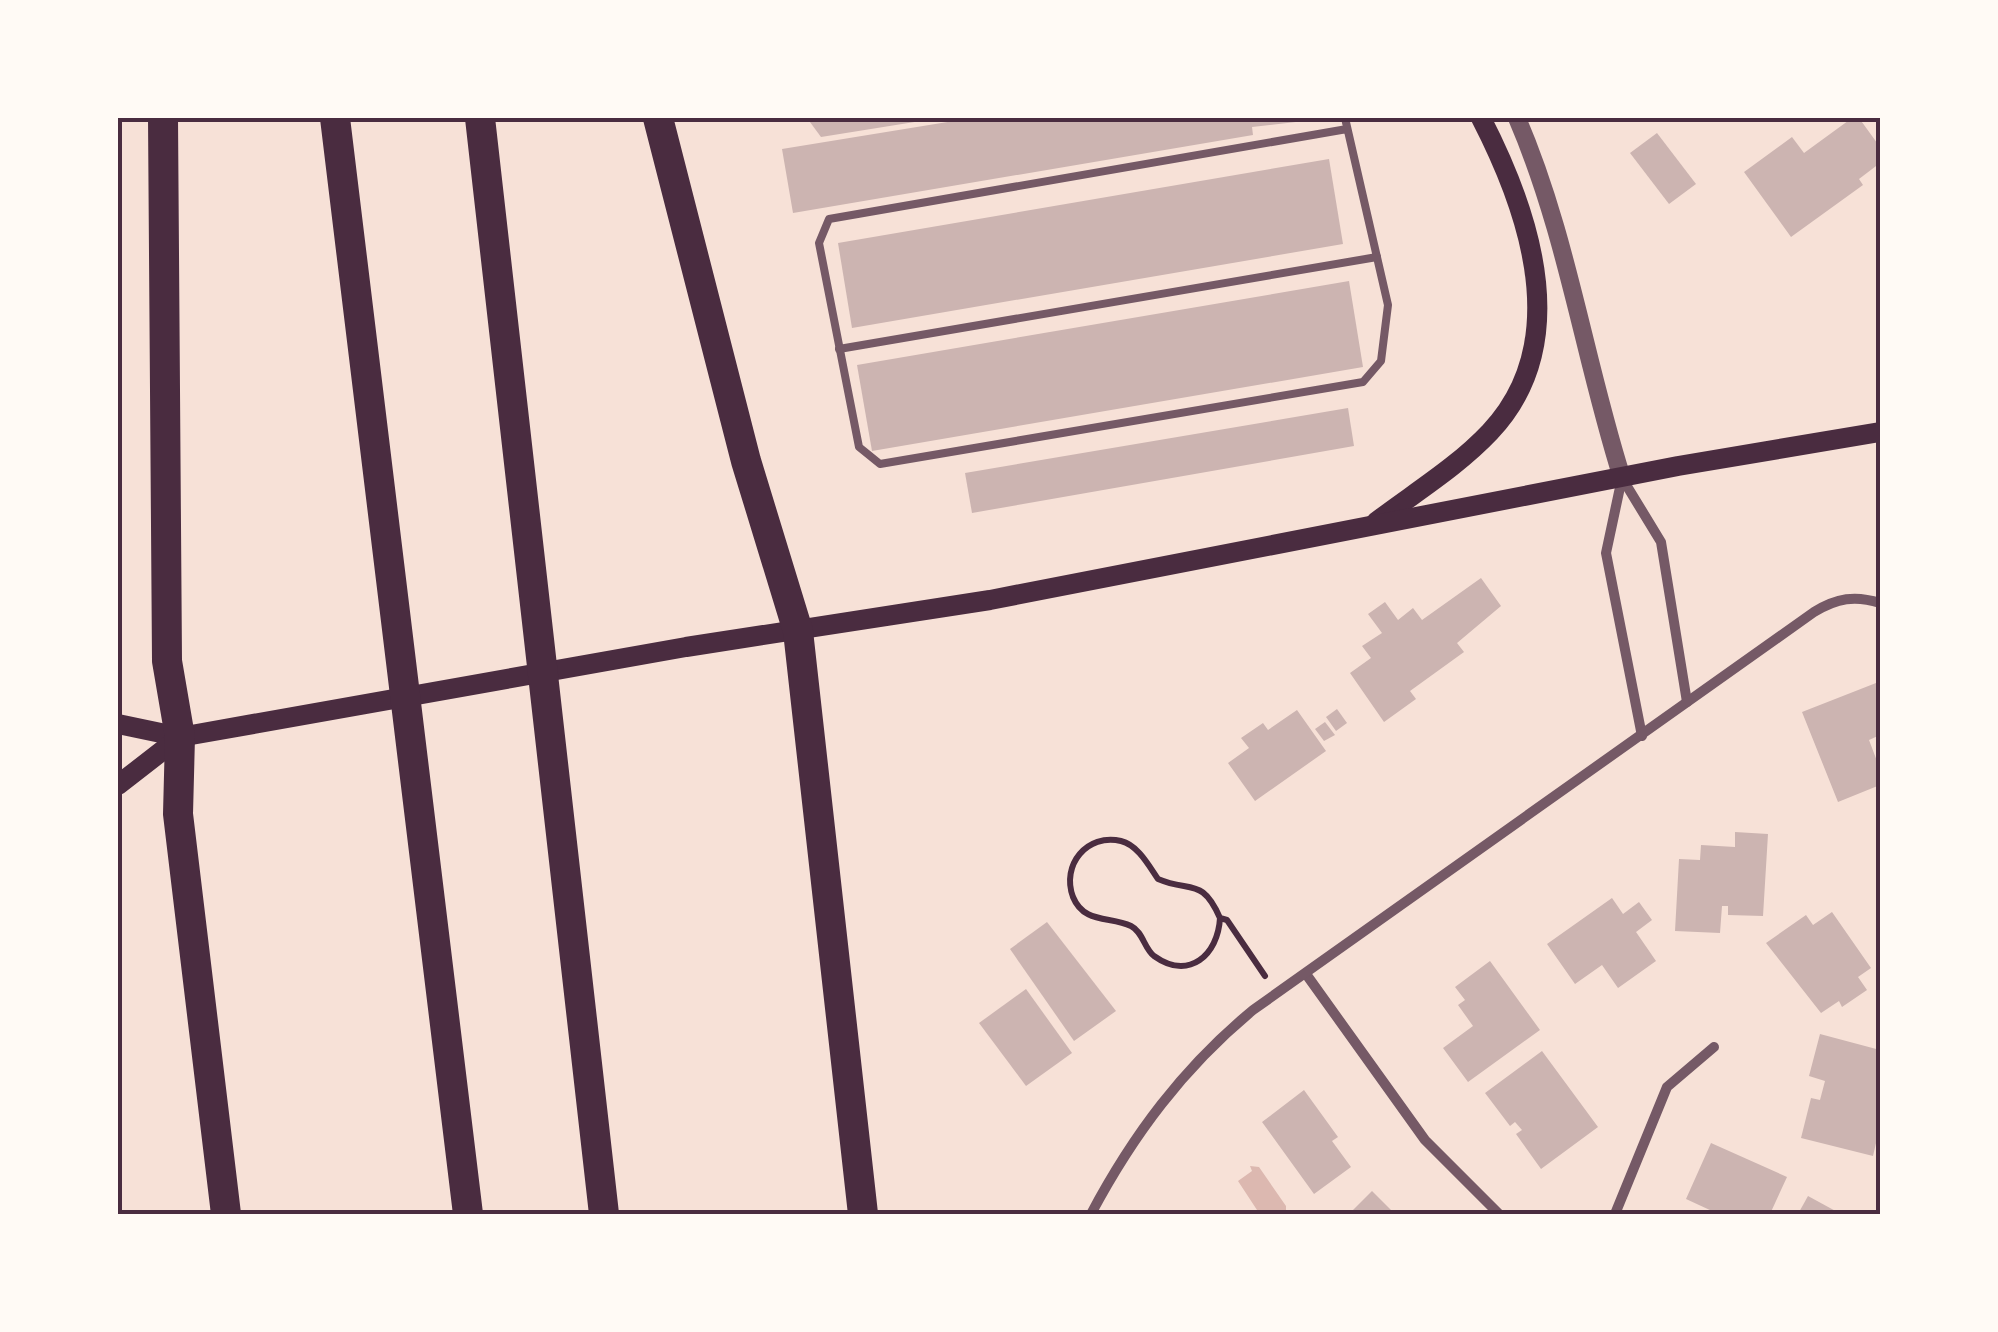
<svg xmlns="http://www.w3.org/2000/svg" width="1998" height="1332" font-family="Bitter,serif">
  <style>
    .water { fill: #dcb8b0 }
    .building { fill: #ccb4b1 }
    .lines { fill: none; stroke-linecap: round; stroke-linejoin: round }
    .path { stroke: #4a2c40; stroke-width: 6 }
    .service { stroke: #755966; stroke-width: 8 }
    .minor { stroke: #755966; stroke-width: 10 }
    .tertiary { stroke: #755966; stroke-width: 18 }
    .secondary { stroke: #4a2c40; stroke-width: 20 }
    .motorway { stroke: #4a2c40; stroke-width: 30 }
    .neatline { fill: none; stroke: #4a2c40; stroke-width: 4 }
  </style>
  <rect width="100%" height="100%" fill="#f7e1d7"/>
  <!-- water -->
  <polygon class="water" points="1250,1166 1259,1167 1286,1206 1286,1214 1260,1214 1257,1210 1238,1181 1252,1171"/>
  <!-- building -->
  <g class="building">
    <polygon points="807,118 927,118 927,120 821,137"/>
    <polygon points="972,118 1313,118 1313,120 1252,127 1253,135 793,213 782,149"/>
    <polygon points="1852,118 1859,118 1880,147 1880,163 1859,179 1863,185 1791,237 1744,172 1792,137 1804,153"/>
    <polygon points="1657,133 1696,184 1669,204 1630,153"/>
    <polygon points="1329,159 1343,244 852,328 838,243"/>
    <polygon points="1349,281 1363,367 872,451 857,365"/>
    <polygon points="1348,408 1354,446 972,513 965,473"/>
    <polygon points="1481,578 1501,606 1457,643 1464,652 1410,691 1416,699 1384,722 1350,673 1371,658 1362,646 1382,633 1368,614 1385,602 1398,620 1413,608 1422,620"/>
    <polygon points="1876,683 1880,695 1880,735 1869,740 1880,769 1880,785 1838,802 1802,712"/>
    <polygon points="1337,709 1347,723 1336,731 1326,717"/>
    <polygon points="1297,710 1326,751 1255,801 1228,763 1249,748 1241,738 1263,723 1268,730"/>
    <polygon points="1325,722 1335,735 1324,741 1315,729"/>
    <polygon points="1735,832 1768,834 1763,916 1728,915 1728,906 1722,906 1720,933 1675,931 1679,859 1700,860 1701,845 1735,847"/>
    <polygon points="1612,898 1623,914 1639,902 1652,920 1636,932 1656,961 1618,988 1602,965 1575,984 1547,944"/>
    <polygon points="1832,912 1871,968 1858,977 1867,990 1842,1007 1839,1001 1821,1013 1766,943 1806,915 1813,925"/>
    <polygon points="1047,922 1116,1011 1074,1041 1010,949"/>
    <polygon points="1490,961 1540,1030 1468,1082 1443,1048 1473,1026 1458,1005 1465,1000 1455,987"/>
    <polygon points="1026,989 1072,1053 1026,1086 979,1023"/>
    <polygon points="1820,1034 1880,1050 1880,1126 1873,1156 1801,1138 1811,1098 1820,1100 1825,1081 1809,1076"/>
    <polygon points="1542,1051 1598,1127 1541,1169 1516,1134 1522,1130 1515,1122 1510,1126 1485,1093"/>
    <polygon points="1304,1090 1338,1137 1332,1141 1351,1167 1314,1194 1262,1122"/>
    <polygon points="1711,1143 1787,1177 1770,1214 1710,1214 1712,1211 1686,1199"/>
    <polygon points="1372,1191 1395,1214 1349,1214"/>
    <polygon points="1808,1196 1841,1214 1798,1214"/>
  </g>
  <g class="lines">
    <!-- path -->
    <path class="path" d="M1220 918C1218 955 1189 981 1154 956 1144 948 1143 932 1131 926 1110 916 1084 924 1073 897 1061 865 1087 833 1121 841 1138 845 1149 866 1158 879 1191 893 1202 877 1220 918L1227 920 1265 976"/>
    <!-- service -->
    <g class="service">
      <polyline points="1345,118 1388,305 1381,361 1363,382 880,464 859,447 819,243 829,219 1347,129"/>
      <polyline points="839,349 1377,257"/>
    </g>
    <!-- minor -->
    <g class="minor">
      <polyline points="1622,478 1606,553 1642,736"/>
      <polyline points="1622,478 1661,542 1687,702"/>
      <polyline points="1306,974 1425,1140 1499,1214"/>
      <path d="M1091 1214C1133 1135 1183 1068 1253 1010L1814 612C1837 598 1855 595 1880 603"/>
      <polyline points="1615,1214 1667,1087 1714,1047"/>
    </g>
    <!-- tertiary -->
    <path class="tertiary" d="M1517 118C1567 234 1584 358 1622 478"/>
    <!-- secondary -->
    <g class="secondary">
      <path d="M1376 522C1414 493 1457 467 1490 432 1574 343 1530 213 1481 118"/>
      <polyline points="118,724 180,737 686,647 990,600 1678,466 1880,432"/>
      <polyline points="118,785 180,737"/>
    </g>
    <!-- motorway -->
    <g class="motorway">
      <polyline points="163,118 167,661 180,737 178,814 226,1214"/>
      <polyline points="335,118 468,1214"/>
      <polyline points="480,118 604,1214"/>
      <polyline points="658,118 746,461 798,631 863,1214"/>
    </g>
  </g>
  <!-- border -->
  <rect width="1998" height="1332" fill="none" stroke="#fffaf5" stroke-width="240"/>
  <rect x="120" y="120" width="1758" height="1092" class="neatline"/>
</svg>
